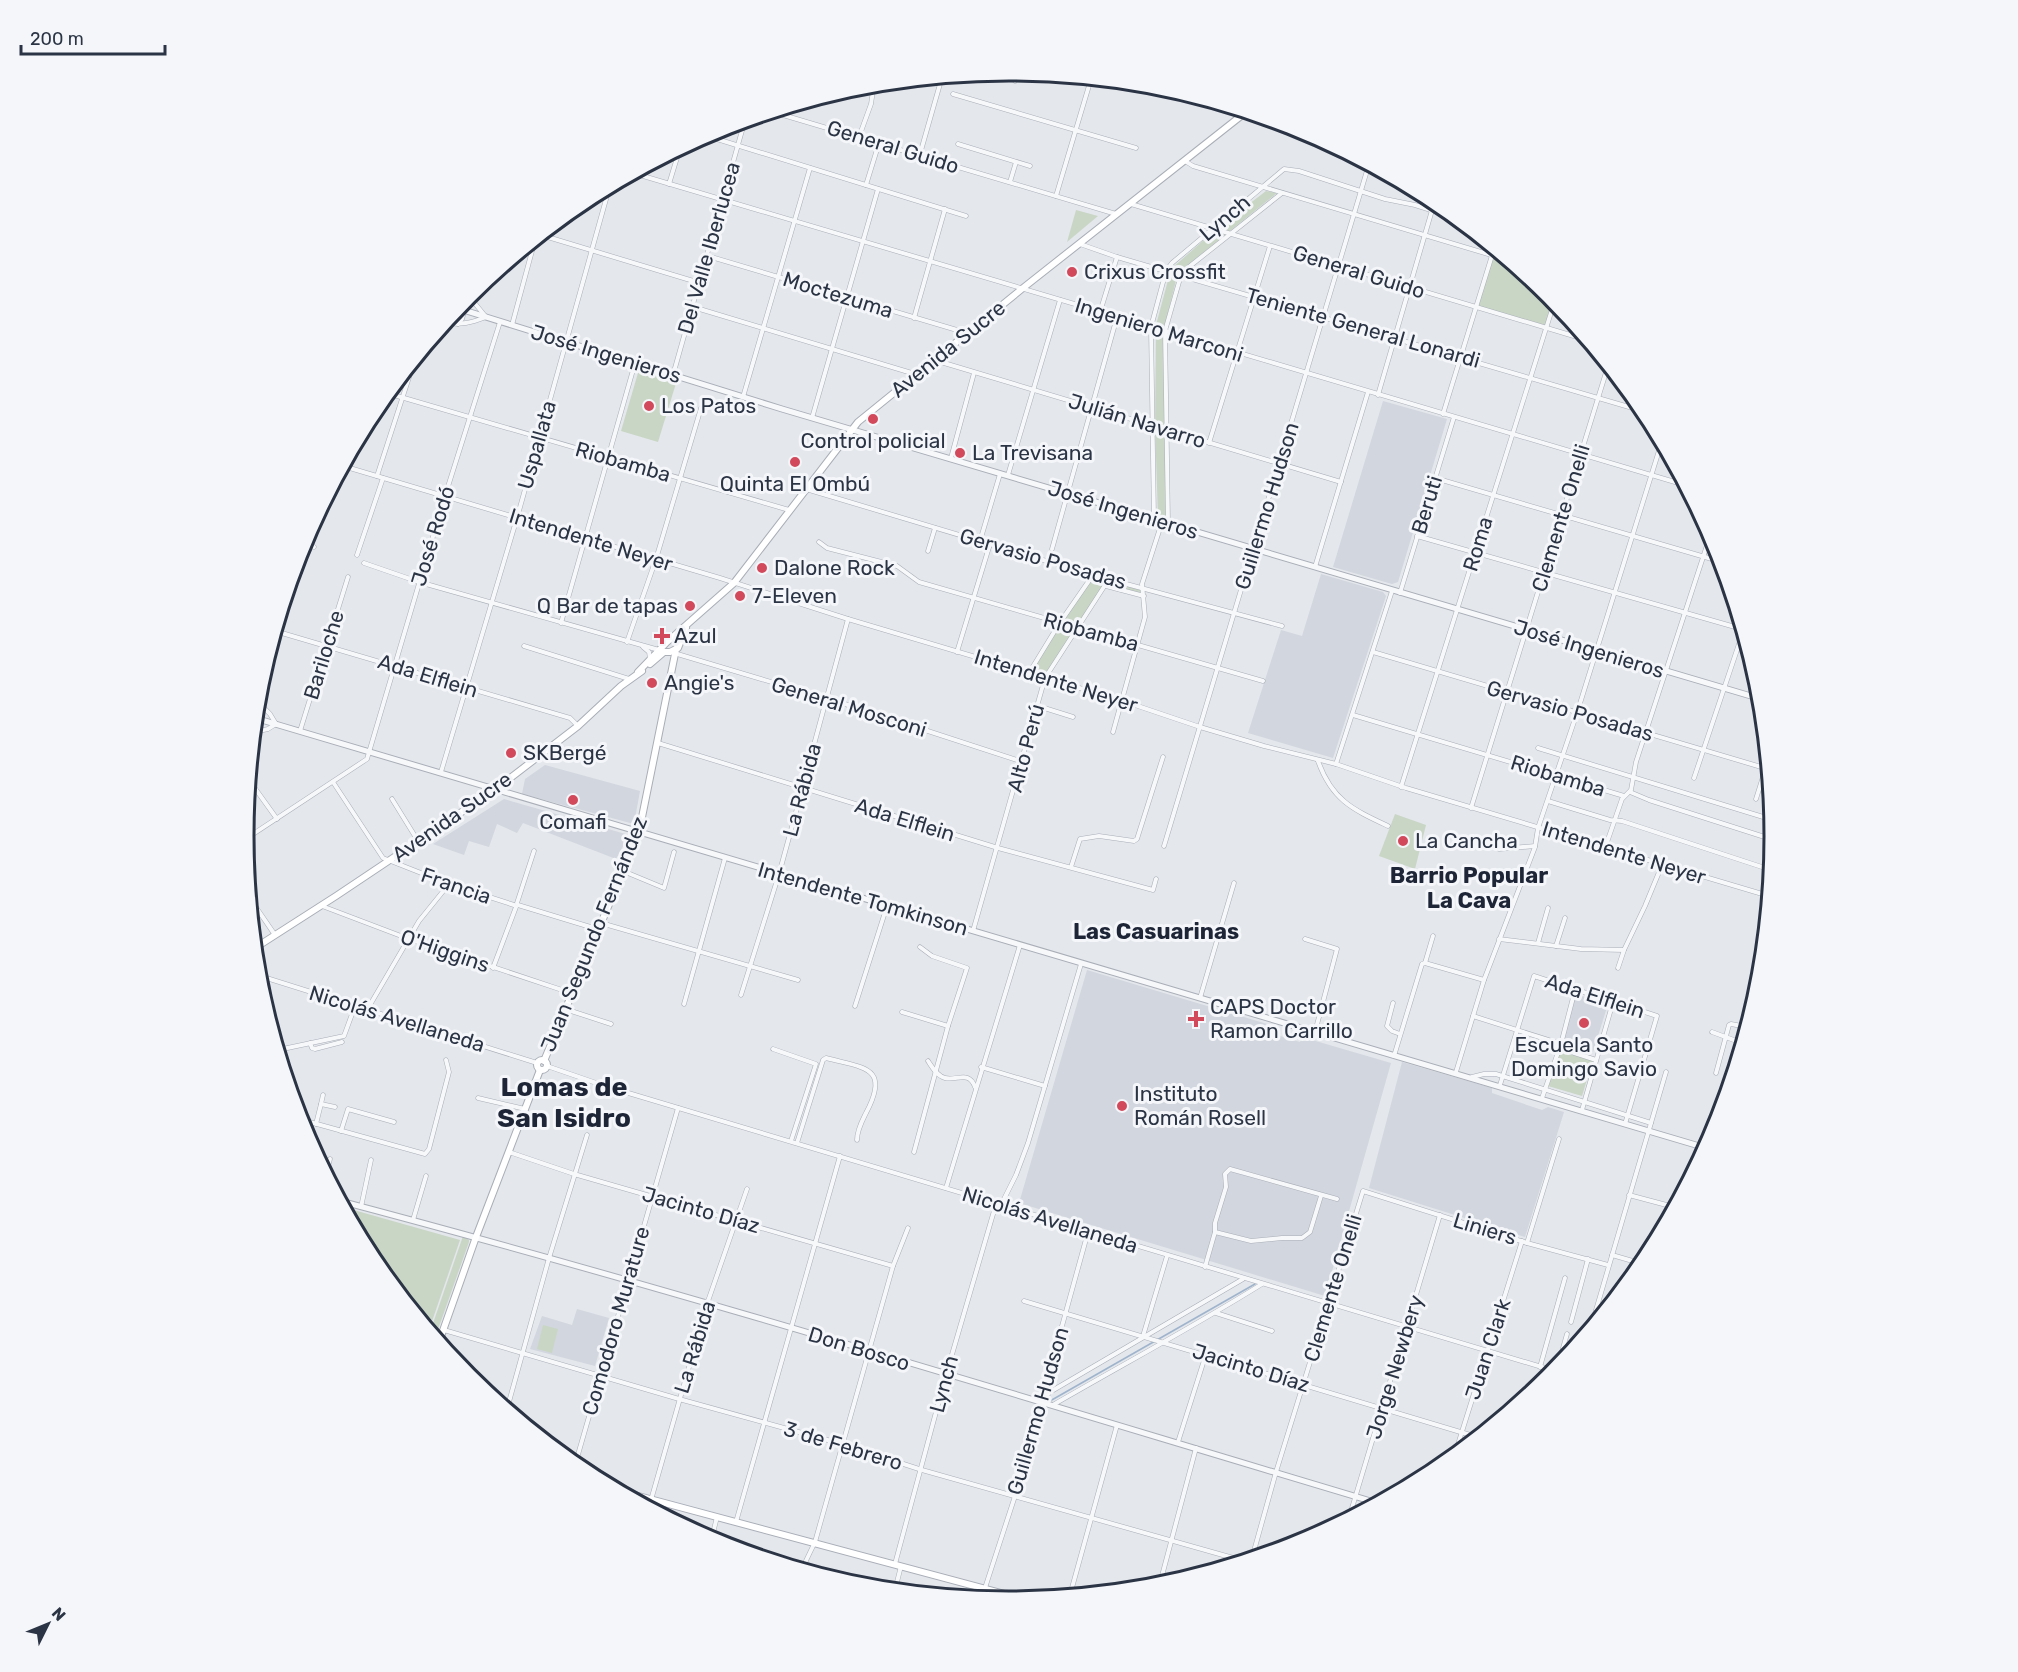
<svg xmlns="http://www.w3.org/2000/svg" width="2018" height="1672" font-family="Rubik,sans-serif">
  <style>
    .built { fill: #d2d6de }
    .green { fill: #c9d6c5 }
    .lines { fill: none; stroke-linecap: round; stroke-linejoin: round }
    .stream { stroke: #9fb4cc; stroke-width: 1.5 }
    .minor-casing { stroke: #a9aeb7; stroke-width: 5 }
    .tertiary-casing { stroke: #a9aeb7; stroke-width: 7 }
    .secondary-casing { stroke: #a9aeb7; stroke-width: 8 }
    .minor { stroke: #f7f8fa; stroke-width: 4 }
    .tertiary { stroke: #f7f8fa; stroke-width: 5 }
    .secondary { stroke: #fff; stroke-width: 6 }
    .poi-dot { fill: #d1495b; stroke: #f4f6f9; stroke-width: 2 }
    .labels { text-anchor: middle; stroke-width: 6; stroke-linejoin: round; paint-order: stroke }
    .street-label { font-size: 21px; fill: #2b3445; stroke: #f4f6f9 }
    .poi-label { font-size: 21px; fill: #2b3445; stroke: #f4f6f9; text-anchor: start }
    .neighbourhood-label { font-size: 22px; font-weight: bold; fill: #1d2536; stroke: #f4f6f9 }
    .district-label { font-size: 27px; font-weight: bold; fill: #1d2536; stroke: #f4f6f9 }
    .rim { fill: none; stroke: #2b3445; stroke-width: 3 }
  </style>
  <rect width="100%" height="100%" fill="#e4e7ec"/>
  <!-- built -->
  <g class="built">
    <polygon points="1383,401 1447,419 1398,582 1392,584 1333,567"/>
    <polygon points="1321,574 1383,592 1386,596 1333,758 1248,733 1281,630 1302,636"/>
    <polygon points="545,765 640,791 634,824 522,794 525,779"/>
    <polygon points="504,799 629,835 616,859 523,823 517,833 497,824 489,847 469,841 464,855 433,844"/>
    <polygon points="1087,970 1274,1026 1273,1033 1283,1037 1300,1042 1302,1037 1391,1063 1325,1296 1019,1203"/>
    <polygon points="1576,994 1608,1004 1593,1052 1561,1042"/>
    <polygon points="1402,1062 1492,1088 1492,1093 1542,1110 1548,1107 1564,1112 1525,1237 1369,1188"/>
    <polygon points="577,1309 609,1318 595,1366 530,1349 542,1316 572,1325"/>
  </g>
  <!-- green -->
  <g class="green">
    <polygon points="1266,191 1277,193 1178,273 1164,328 1166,521 1158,518 1155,425 1156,325 1171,269 1214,231"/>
    <polygon points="1076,210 1098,216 1067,242"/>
    <polygon points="1492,255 1508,260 1555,300 1546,327 1476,307"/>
    <polygon points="641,370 677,380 658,442 621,431 638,373"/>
    <polygon points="1093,575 1142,588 1144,596 1106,586 1045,678 1029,673"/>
    <polygon points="1395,814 1426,825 1415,869 1379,856"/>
    <polygon points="1560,1046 1594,1057 1582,1096 1548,1086"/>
    <polygon points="343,1207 460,1240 429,1330 372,1261"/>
    <polygon points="463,1236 469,1240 469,1242 435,1338 430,1332"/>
    <polygon points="543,1325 558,1329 552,1353 537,1349"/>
  </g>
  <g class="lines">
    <!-- stream -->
    <polyline class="stream" points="1050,1401 1255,1284"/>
    <defs>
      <g id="minor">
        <polyline points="1015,81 1018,71"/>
        <polyline points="1139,83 1307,131"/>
        <polyline points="953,94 1136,148"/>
        <polyline points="773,112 1116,214"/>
        <polyline points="786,115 788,107"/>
        <polyline points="704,135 966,216"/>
        <polyline points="859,137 871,104 874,84"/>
        <polyline points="958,144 1030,166"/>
        <polyline points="920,154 942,77"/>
        <polyline points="1185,161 1193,166 1508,260"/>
        <polyline points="633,173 1685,485"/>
        <polyline points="1010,182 1016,162"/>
        <polyline points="669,184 680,148"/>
        <polyline points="866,185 879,143"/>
        <polyline points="1056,196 1091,79"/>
        <polyline points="1131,204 1587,340"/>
        <polyline points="541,235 700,283"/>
        <polyline points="1080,244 1117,257 1646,412"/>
        <polyline points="708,256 967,333"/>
        <polyline points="693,307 915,374"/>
        <polyline points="1100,312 1117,257"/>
        <polyline points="914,318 945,209"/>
        <path d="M445 323C461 325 471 323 486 317L468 295"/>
        <polyline points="458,324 462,319 469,295"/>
        <polyline points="512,325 535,240"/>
        <polyline points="934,360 1341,482"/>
        <polyline points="673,375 745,120"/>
        <polyline points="387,393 789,510"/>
        <polyline points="1378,395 1435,200"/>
        <polyline points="743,397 810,168"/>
        <polyline points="1443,414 1494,249"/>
        <polyline points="812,418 878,189"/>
        <polyline points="1209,443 1270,246"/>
        <polyline points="951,458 974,373"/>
        <polyline points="343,466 720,578 848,619 1123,701 1200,727 1264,746 1336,764 1406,788 1769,896"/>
        <polyline points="1008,475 1060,300"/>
        <polyline points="377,476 415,359"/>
        <polyline points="1435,478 1722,562"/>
        <polyline points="806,489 1093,575 1282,626"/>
        <polyline points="1154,519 1151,327 1166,271 1172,263 1284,169 1299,171 1385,199 1415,205 1456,218"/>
        <polyline points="1168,523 1165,331 1181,275 1185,270 1282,193"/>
        <polyline points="1417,536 1742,629"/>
        <polyline points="980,541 1000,474"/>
        <polyline points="819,542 827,548 897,566 919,582 1263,681"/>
        <polyline points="302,543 314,547"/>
        <polyline points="1052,549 1117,317"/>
        <polyline points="928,551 935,528"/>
        <polyline points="357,555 383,478"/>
        <polyline points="364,563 419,582 659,650"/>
        <polyline points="1315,567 1368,392"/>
        <polyline points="1106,586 1144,596"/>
        <polyline points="1400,593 1454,417"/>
        <polyline points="561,623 635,363"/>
        <polyline points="275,631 570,718 578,726"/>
        <polyline points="627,642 656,559 701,408"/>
        <polyline points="524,646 629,679"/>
        <polyline points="643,647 649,652 650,659"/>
        <polyline points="957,652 990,544"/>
        <polyline points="1373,652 1768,769"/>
        <polyline points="674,653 845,704 1023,762"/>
        <polyline points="1029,673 1059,624 1093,575"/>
        <polyline points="1038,706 1073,717"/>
        <polyline points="1353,715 1624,796"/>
        <polyline points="255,722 257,702"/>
        <polyline points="300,731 348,577"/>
        <polyline points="254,732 268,729 276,724 270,714 257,701"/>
        <polyline points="1113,732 1145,617 1142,584 1162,522"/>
        <polyline points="658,743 998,848 1153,890 1156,879"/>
        <polyline points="1538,748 1773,820"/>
        <path d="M1318 761C1332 800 1352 809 1388 826"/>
        <polyline points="1336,764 1392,591"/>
        <polyline points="441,772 517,518 610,185"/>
        <polyline points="1694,778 1743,632"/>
        <polyline points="249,780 277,819"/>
        <polyline points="333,782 383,858 449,884 514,905"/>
        <polyline points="1401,787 1555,300"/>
        <polyline points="1630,792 1649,800 1774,840"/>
        <polyline points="392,799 418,841"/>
        <polyline points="1756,799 1767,764"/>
        <polyline points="1548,801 1610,820 1622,821 1771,870"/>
        <polyline points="1471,808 1608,366"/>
        <polyline points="244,840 367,759 445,496 500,322"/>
        <polyline points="1164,846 1369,164"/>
        <polyline points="1605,848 1622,799 1631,790 1636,762 1711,533"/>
        <polyline points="1499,849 1535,846"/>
        <polyline points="1071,867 1080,839 1099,836 1134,841 1137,839 1163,757"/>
        <polyline points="623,871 664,888 674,852"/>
        <polyline points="249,897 275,935"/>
        <polyline points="517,903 534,851"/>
        <polyline points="518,905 597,929"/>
        <polyline points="322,906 409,939 571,993"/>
        <polyline points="601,923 798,980"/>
        <polyline points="973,931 1045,678 1109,579"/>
        <polyline points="1305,939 1337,949 1315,1032"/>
        <polyline points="1499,939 1581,949 1624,950 1645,906 1662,865"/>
        <polyline points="1538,943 1548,908"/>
        <polyline points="1556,946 1565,918"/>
        <polyline points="1425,963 1433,936"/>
        <polyline points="493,968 516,907"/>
        <polyline points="1618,968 1624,950"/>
        <polyline points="257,975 537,1063"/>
        <polyline points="741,995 779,874 799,801 803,793 802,789 848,619"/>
        <polyline points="1200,998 1234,883"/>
        <polyline points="1393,1003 1387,1026 1392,1031 1400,1034"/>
        <polyline points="684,1004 725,858"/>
        <polyline points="855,1006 887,906"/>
        <polyline points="565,1009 611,1024"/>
        <polyline points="367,1010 419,921 449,884"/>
        <polyline points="902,1012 948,1026"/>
        <polyline points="1473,1016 1561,1044"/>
        <polyline points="1712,1032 1742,1043"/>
        <polyline points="310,1043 312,1048 315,1049 342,1042"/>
        <polyline points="1559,1048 1596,1060"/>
        <polyline points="773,1049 816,1064 791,1141"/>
        <polyline points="278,1050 344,1036 355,1006"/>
        <polyline points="1394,1056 1422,964 1425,963 1484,980"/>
        <path d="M928 1061C932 1067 937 1076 945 1078 957 1081 969 1070 975 1087"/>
        <polyline points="547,1066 605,1086 1555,1371"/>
        <polyline points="981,1067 1045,1086"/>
        <polyline points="1456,1072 1484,980 1535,847 1538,828 1577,713 1662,441"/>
        <polyline points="1716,1073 1729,1025 1731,1024 1747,1027"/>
        <polyline points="1472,1077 1484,1074 1496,1074 1651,1123"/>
        <polyline points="1500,1085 1534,976 1657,1016 1625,1124"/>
        <polyline points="323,1095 321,1104 335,1107"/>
        <polyline points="478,1098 525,1109"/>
        <polyline points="1542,1098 1561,1044 1575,990"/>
        <polyline points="1582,1110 1613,1002"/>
        <polyline points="299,1119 425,1154 429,1149 449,1072 446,1060"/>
        <polyline points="316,1124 321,1104"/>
        <polyline points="341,1131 348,1109 394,1122"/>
        <path d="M797 1143 823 1060 826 1058C863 1068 891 1066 866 1113 862 1121 857 1130 857 1140"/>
        <polyline points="509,1152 574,1174 893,1266"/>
        <polyline points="914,1152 948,1026 967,968 932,956 920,947"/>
        <polyline points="326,1174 330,1159"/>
        <polyline points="946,1188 1020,945"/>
        <polyline points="1629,1195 1674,1207"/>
        <polyline points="1001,1205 1016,1175 1028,1143 1081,964"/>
        <polyline points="361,1207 371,1160"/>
        <polyline points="413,1220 426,1176"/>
        <polyline points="1215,1232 1251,1241 1282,1238 1302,1238 1310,1232 1321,1196"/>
        <polyline points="1527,1243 1559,1139"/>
        <polyline points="1612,1255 1643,1264"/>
        <polyline points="1205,1267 1215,1232 1215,1223 1226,1187 1225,1174 1230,1169 1337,1199"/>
        <polyline points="1024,1301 1477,1437"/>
        <polyline points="1216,1313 1272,1331"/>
        <polyline points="1571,1322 1588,1259"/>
        <polyline points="1591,1327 1666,1072"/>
        <polyline points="444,1330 679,1399 842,1444 922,1470 1244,1561"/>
        <polyline points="1143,1336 1167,1256"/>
        <polyline points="1540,1367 1565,1278"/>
        <polyline points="1557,1369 1567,1334"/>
        <polyline points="1042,1401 1050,1392 1243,1279"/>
        <path d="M1053 1405C1122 1365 1193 1327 1262 1284"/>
        <polyline points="507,1409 549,1258 587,1135"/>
        <polyline points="1178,1442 1206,1354"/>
        <polyline points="1454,1457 1522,1241"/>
        <polyline points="575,1465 678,1108"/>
        <polyline points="649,1507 707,1304 747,1189"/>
        <polyline points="1349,1518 1440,1215"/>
        <polyline points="736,1522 840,1156"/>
        <polyline points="711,1541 717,1517"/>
        <polyline points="1252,1558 1276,1472 1363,1191 1527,1243 1608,1265"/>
        <polyline points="895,1564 946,1375 996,1204"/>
        <polyline points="802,1569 815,1542 893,1266 908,1228"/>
        <polyline points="1159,1587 1196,1448"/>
        <polyline points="985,1588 1015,1496 1088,1232"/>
        <polyline points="895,1590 901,1566"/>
        <polyline points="1070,1595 1117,1425"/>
        <polyline points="978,1598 981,1588"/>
      </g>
      <g id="tertiary">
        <polyline points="457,308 782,409 1761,699"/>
        <polyline points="255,718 1706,1148"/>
        <path d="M340 1201C688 1293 1032 1400 1377 1503"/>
      </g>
      <g id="secondary">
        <polyline points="650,664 664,652 670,652 678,648 686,628"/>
        <polyline points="638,672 667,642 734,583 858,422 1023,288 1246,112"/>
        <polyline points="255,948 336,896 496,789 578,726 621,686 642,671"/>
        <circle cx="542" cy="1065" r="5"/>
        <polyline points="544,1061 639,832 676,649"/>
        <polyline points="439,1342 476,1237 540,1070"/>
        <polyline points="616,1490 1027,1600"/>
      </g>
    </defs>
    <!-- minor casing -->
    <use href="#minor" class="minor-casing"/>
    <!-- tertiary casing -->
    <use href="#tertiary" class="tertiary-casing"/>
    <!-- secondary casing -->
    <use href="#secondary" class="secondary-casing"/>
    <!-- minor -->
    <use href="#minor" class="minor"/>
    <!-- tertiary -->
    <use href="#tertiary" class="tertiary"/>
    <!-- secondary -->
    <use href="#secondary" class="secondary"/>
  </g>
  <!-- markers -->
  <g class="poi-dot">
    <circle cx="1072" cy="272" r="6"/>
    <circle cx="649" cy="406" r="6"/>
    <circle cx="873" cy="419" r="6"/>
    <circle cx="960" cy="453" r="6"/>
    <circle cx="795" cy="462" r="6"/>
    <circle cx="762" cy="568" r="6"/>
    <circle cx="740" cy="596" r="6"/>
    <circle cx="690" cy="606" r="6"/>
    <path d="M659 627h6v6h6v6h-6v6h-6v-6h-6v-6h6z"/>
    <circle cx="652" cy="683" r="6"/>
    <circle cx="511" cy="753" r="6"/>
    <circle cx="573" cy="800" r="6"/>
    <circle cx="1403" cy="841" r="6"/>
    <path d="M1193 1010h6v6h6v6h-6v6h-6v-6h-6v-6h6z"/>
    <circle cx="1584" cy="1023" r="6"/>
    <circle cx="1122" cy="1106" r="6"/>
  </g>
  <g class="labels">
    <!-- street labels -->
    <g class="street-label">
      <text transform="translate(893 147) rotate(17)" y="7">General Guido</text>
      <text transform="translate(1225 218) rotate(-40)" y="7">Lynch</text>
      <text transform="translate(709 248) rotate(-74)" y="7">Del Valle Iberlucea</text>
      <text transform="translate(1359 272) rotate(17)" y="7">General Guido</text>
      <text transform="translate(838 295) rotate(17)" y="7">Moctezuma</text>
      <text transform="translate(1363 328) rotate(16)" y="7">Teniente General Lonardi</text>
      <text transform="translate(1159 330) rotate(17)" y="7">Ingeniero Marconi</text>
      <text transform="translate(948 349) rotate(-39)" y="7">Avenida Sucre</text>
      <text transform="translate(606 354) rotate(17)" y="7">José Ingenieros</text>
      <text transform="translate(1137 421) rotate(17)" y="7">Julián Navarro</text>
      <text transform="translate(537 445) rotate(-74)" y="7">Uspallata</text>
      <text transform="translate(623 462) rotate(16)" y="7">Riobamba</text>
      <text transform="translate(1427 505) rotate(-73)" y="7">Beruti</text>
      <text transform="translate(1267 506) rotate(-73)" y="7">Guillermo Hudson</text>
      <text transform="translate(1123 510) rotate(17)" y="7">José Ingenieros</text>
      <text transform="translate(1561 518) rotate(-73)" y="7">Clemente Onelli</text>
      <text transform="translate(433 536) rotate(-73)" y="7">José Rodó</text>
      <text transform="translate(591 540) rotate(17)" y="7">Intendente Neyer</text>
      <text transform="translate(1478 544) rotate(-73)" y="7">Roma</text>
      <text transform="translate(1043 559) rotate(16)" y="7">Gervasio Posadas</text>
      <text transform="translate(1091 632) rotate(15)" y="7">Riobamba</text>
      <text transform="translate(1589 649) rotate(17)" y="7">José Ingenieros</text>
      <text transform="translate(324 655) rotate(-73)" y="7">Bariloche</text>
      <text transform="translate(428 676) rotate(17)" y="7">Ada Elflein</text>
      <text transform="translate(1056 681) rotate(17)" y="7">Intendente Neyer</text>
      <text transform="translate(849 707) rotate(17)" y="7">General Mosconi</text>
      <text transform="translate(1570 711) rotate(16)" y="7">Gervasio Posadas</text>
      <text transform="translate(1026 748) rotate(-75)" y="7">Alto Perú</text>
      <text transform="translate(1558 776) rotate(17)" y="7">Riobamba</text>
      <text transform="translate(802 790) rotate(-75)" y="7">La Rábida</text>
      <text transform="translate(452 817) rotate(-35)" y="7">Avenida Sucre</text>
      <text transform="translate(905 820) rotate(17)" y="7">Ada Elflein</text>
      <text transform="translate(1624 853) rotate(17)" y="7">Intendente Neyer</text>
      <text transform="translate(456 886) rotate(19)" y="7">Francia</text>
      <text transform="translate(863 899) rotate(16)" y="7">Intendente Tomkinson</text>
      <text transform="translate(594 934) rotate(-68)" y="7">Juan Segundo Fernández</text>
      <text transform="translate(445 951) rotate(19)" y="7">O'Higgins</text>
      <text transform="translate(1595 996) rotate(18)" y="7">Ada Elflein</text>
      <text transform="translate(397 1019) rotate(17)" y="7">Nicolás Avellaneda</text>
      <text transform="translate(701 1210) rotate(16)" y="7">Jacinto Díaz</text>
      <text transform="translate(1050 1220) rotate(17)" y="7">Nicolás Avellaneda</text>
      <text transform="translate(1485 1229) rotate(17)" y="7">Liniers</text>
      <text transform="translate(1333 1288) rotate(-73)" y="7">Clemente Onelli</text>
      <text transform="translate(616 1321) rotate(-74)" y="7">Comodoro Murature</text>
      <text transform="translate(695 1347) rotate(-73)" y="7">La Rábida</text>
      <text transform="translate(859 1349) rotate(17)" y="7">Don Bosco</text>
      <text transform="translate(1488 1349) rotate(-72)" y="7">Juan Clark</text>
      <text transform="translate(1395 1367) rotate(-73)" y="7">Jorge Newbery</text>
      <text transform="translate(1251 1368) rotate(17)" y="7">Jacinto Díaz</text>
      <text transform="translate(944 1384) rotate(-75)" y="7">Lynch</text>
      <text transform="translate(1038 1411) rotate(-74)" y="7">Guillermo Hudson</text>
      <text transform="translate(843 1446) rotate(17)" y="7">3 de Febrero</text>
    </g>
    <!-- poi labels -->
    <g class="poi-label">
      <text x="1084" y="279">Crixus Crossfit</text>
      <text x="661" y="413">Los Patos</text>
      <text x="873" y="448" text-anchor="middle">Control policial</text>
      <text x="972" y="460">La Trevisana</text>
      <text x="795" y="491" text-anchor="middle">Quinta El Ombú</text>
      <text x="774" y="575">Dalone Rock</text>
      <text x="752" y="603">7-Eleven</text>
      <text x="678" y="613" text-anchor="end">Q Bar de tapas</text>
      <text x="674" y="643">Azul</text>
      <text x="664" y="690">Angie's</text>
      <text x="523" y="760">SKBergé</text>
      <text x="573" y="829" text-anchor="middle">Comafi</text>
      <text x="1415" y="848">La Cancha</text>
      <text x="1210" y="1014">CAPS Doctor<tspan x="1210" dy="24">Ramon Carrillo</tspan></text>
      <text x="1584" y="1052" text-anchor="middle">Escuela Santo<tspan x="1584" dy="24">Domingo Savio</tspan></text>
      <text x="1134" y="1101">Instituto<tspan x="1134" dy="24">Román Rosell</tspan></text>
    </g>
    <!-- neighbourhood labels -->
    <g class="neighbourhood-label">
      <text x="1469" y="883">Barrio Popular<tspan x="1469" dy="25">La Cava</tspan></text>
      <text x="1156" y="939">Las Casuarinas</text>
    </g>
    <!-- district labels -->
    <g class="district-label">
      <text x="564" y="1096">Lomas de<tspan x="564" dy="31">San Isidro</tspan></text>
    </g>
  </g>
  <!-- crop -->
  <path d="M0 0H2018V1672H0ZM254 836a755 755 0 1 1 1510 0a755 755 0 1 1-1510 0Z" fill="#f4f6f9" fill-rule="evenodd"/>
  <path class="rim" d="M254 836a755 755 0 1 1 1510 0a755 755 0 1 1-1510 0Z"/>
  <!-- north arrow -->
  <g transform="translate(48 1624) rotate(47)" stroke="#f4f6f9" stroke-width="4.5" paint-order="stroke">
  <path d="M0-4.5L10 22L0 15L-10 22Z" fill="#2b3445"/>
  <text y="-9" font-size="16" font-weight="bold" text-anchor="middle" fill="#2b3445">N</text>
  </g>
  <!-- scale -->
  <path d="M21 45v9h144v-9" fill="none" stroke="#2b3445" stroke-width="3"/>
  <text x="30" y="45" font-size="18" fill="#2b3445" stroke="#f4f6f9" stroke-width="4.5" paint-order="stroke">200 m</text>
</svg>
